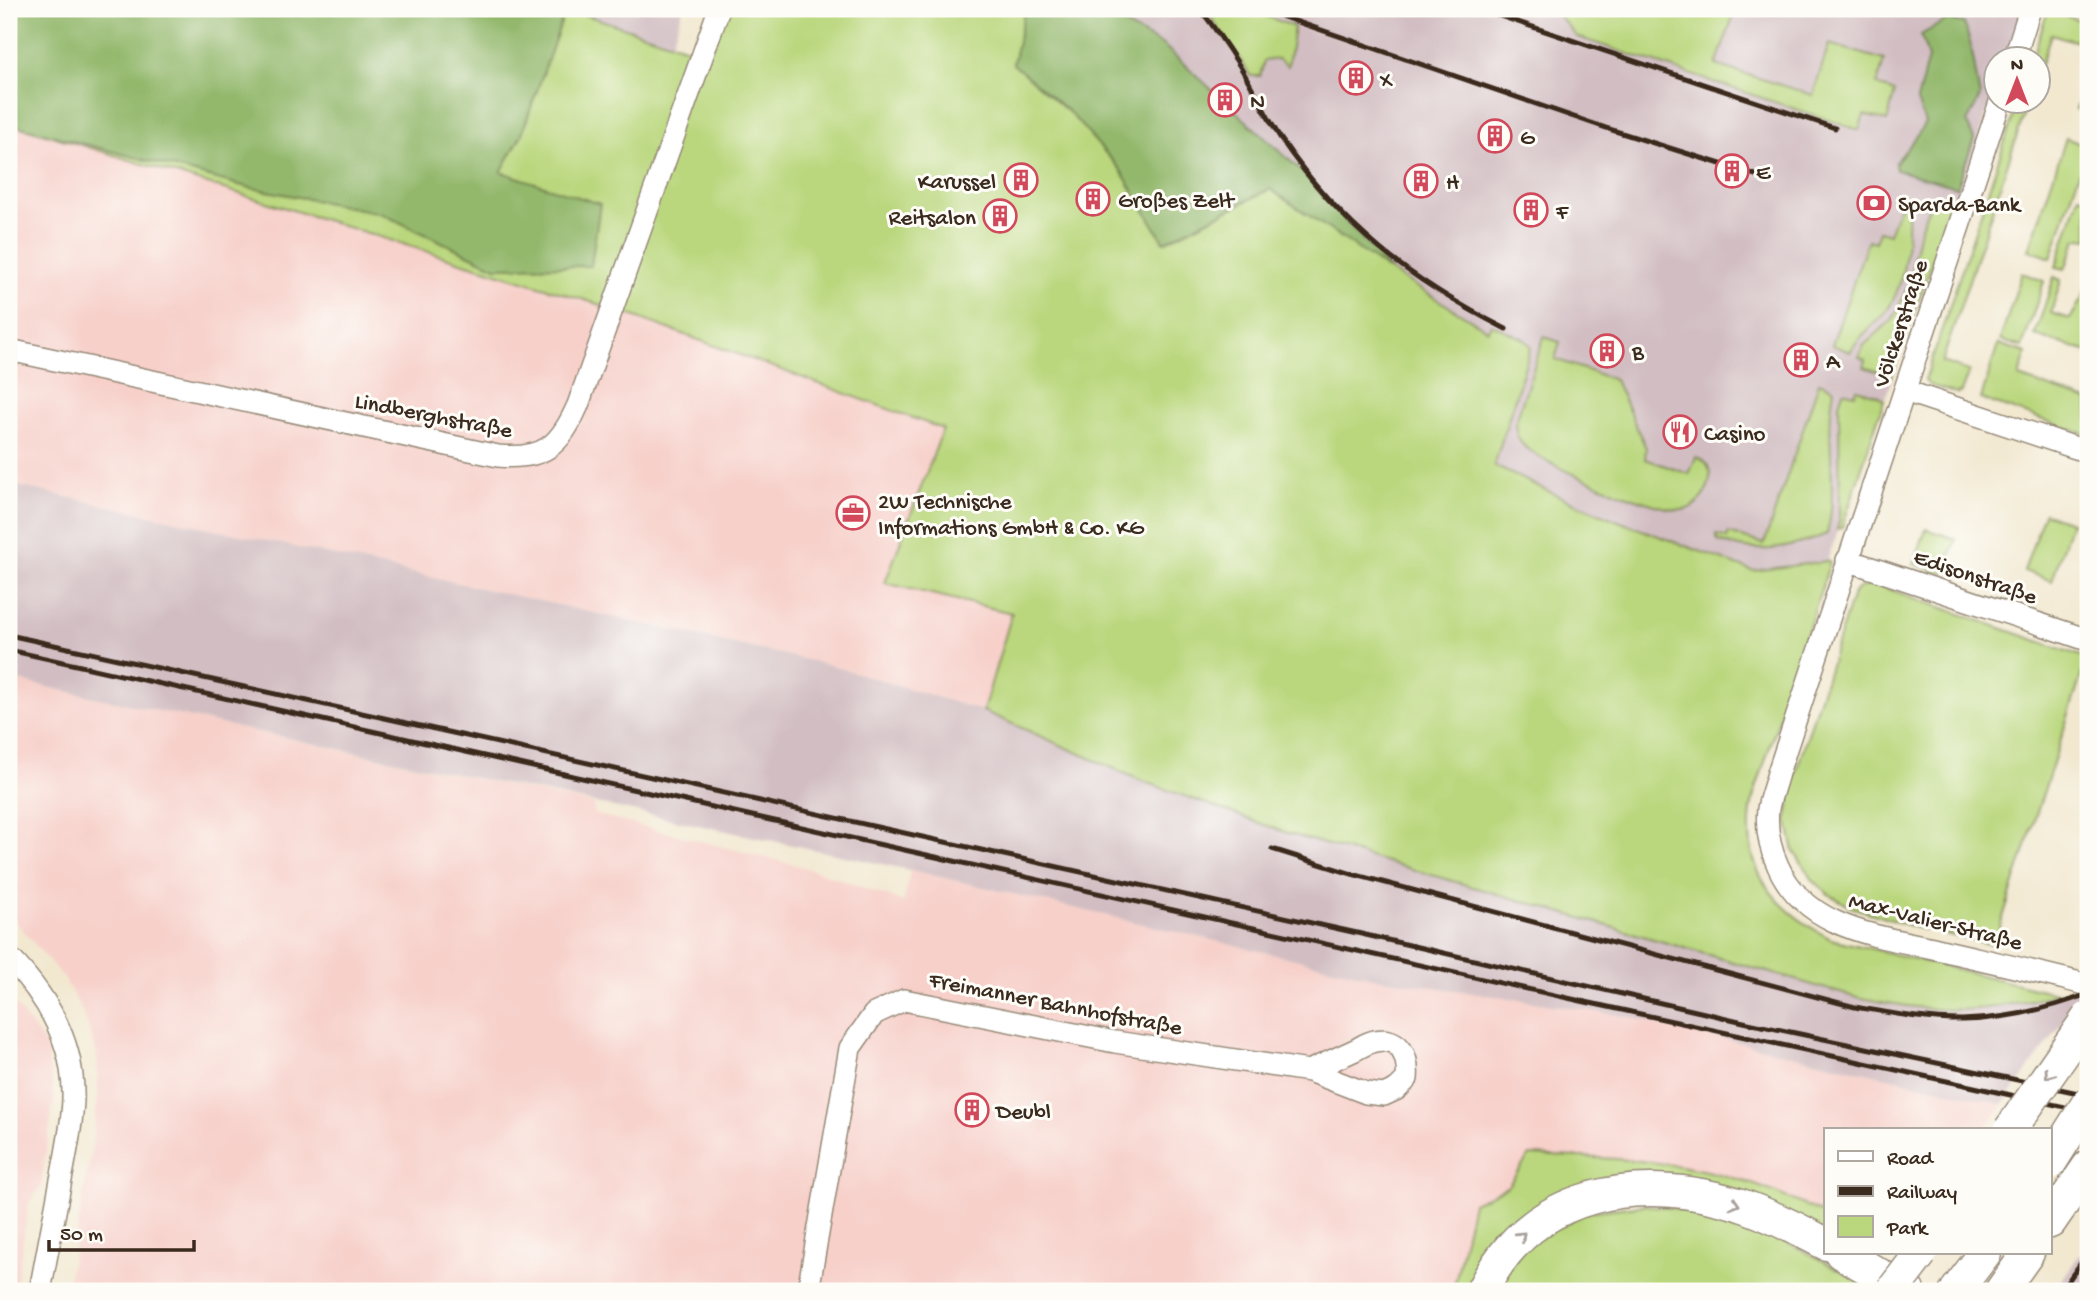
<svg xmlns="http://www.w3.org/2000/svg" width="2097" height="1300" font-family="'Gochi Hand',sans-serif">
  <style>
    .built { fill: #f7d0ca }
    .industrial { fill: #d2bec2 }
    .green { fill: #bad77d; stroke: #7a804e; stroke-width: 2 }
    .forest { fill: #93b86c; stroke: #677145; stroke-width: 2 }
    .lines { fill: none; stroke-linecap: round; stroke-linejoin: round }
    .minor-casing { stroke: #968977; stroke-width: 24 }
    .highway-casing { stroke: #968977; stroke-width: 35 }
    .minor { stroke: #fff; stroke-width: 21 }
    .highway { stroke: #fff; stroke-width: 32 }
    .rail { stroke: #3b2a1e; stroke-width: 5 }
    .highway-bridge-casing { stroke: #968977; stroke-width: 35; stroke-linecap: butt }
    .highway-bridge { stroke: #fff; stroke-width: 32 }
    .oneway { stroke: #a79f9a }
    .labels { text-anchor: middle; stroke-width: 6; stroke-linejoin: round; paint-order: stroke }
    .poi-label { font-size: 23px; fill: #3b2a1e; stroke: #fdfcf7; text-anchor: start }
    .street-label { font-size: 23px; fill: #3b2a1e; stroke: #fdfcf7 }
  </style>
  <rect width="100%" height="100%" fill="#fdfcf7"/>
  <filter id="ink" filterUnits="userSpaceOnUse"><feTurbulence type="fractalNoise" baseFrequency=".0143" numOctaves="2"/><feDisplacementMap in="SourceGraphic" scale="14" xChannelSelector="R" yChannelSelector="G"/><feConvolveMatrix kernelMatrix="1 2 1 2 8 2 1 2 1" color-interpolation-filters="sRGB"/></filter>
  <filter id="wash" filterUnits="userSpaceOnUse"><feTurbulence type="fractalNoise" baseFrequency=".00686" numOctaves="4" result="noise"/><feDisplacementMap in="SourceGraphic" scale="28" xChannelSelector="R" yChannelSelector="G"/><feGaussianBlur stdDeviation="1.57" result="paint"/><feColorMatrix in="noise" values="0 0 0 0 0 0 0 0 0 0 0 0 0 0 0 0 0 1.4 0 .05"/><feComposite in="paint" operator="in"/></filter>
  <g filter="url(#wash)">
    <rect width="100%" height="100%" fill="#f2e8d0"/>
    <!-- built -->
    <g class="built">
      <polygon points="9,123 614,309 944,429 885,583 1013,613 983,711 830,665 9,484"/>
      <polygon points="9,679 594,804 594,814 807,868 904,902 910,870 1381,979 1625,1016 2003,1104 1984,1130 1826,1130 1826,1215 1775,1192 1720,1174 1671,1164 1531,1155 1507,1187 1473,1203 1453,1291 66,1291 91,1154 98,1096 97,1054 84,1015 64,978 9,914"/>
      <polygon points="9,996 46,1045 54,1099 41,1187 29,1203 15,1291 9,1291"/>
    </g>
    <!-- industrial -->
    <g class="industrial">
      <polygon points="567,9 683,9 672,43"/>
      <polygon points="1048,9 2024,9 2006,59 1996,60 1995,90 1827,561 1753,571 1621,522 1570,501 1493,466 1531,346 1524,339 1491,324 1488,330 1392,272 1201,109"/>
      <polygon points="9,484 830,665 983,711 1140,780 1290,834 1847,995 1896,1006 1940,1010 1977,1009 2088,989 2003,1104 1625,1016 1381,979 910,870 9,679"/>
      <polygon points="2088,1243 2088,1282 2081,1291 2054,1291"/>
    </g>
    <!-- green -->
    <g class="green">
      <path d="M9 9H567L700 52 724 9H1025L1013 64 1070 113 1120 169 1164 242 1270 189 1392 272 1488 330 1491 324 1524 339 1531 346 1494 466 1570 501 1621 522 1753 571 1827 561 1830 563 1753 798C1739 868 1771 907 1831 939L2059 994C2032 999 2003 1007 1975 1009 1931 1012 1889 1004 1847 995L1290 834 1140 780 983 711 1012 613 885 583 943 429 614 309 16 125Z"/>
      <polygon points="1206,9 1249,9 1294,27 1288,66 1278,59 1264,61 1260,76 1251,76"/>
      <polygon points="1553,9 1736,9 1716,65 1813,95 1829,44 1884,60 1877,85 1895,92 1887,121 1864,115 1859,130 1577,37"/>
      <polygon points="2048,10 2084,22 2078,42 2051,34 2038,73 2038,60 2032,59"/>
      <polygon points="2088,74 2088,113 2076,109"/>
      <polygon points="2018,102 2028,102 1942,362 1969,371 1961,392 1957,394 1929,385 1925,380"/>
      <polygon points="2066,138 2088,147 2051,258 2029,250"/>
      <polygon points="2079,196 2088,199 2088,239 2081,238 2076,240 2065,269 2056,267"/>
      <polygon points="1932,197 1948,202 1952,206 1892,376 1864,367 1866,360 1859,357 1863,346 1892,320 1897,312 1909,283 1920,229"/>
      <path d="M1900 205H1907C1908 239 1907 288 1883 315 1871 328 1858 337 1850 352L1832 345 1868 240 1875 242 1879 231 1889 234Z"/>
      <polygon points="2022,273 2044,281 2022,347 2000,340"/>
      <polygon points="2054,277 2061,280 2051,313 2070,319 2083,297 2088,281 2088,304 2085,312 2088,314 2086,330 2088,331 2088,352 2035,335"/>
      <path d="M1544 337 1560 342 1555 359 1615 380 1646 448 1645 459 1689 474 1696 457C1699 459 1703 459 1705 462 1719 477 1701 510 1681 510 1654 510 1539 464 1522 444 1517 438 1516 432 1515 424Z"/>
      <polygon points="1998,344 2026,353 2019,377 2088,401 2088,435 1981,399"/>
      <path d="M1819 382 1833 388 1834 390C1824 438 1839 487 1827 534 1790 549 1758 556 1718 541L1716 535 1727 538 1729 533 1764 544Z"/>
      <polygon points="1857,389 1877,395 1884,400 1842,528 1837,529 1840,518 1839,404 1843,391 1855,394"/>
      <polygon points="2044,513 2071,522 2052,581 2024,571"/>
      <polygon points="1926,529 1956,539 1944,574 1914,564"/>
      <polygon points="1869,585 1877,585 2087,658 1994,945 1914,927 1851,907 1827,893 1813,880 1794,851 1787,819 1792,784 1853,594 1857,589"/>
      <path d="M1530 1155C1593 1158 1658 1158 1719 1174 1756 1183 1791 1199 1826 1215V1233L1606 1181 1468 1291H1453L1473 1203 1507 1187Z"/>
      <path d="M1644 1205C1678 1208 1712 1213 1744 1225 1788 1240 1829 1264 1870 1287L1867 1291H1492L1524 1246 1587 1212Z"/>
    </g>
    <!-- forest -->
    <g class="forest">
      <polygon points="9,9 533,9 562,20 521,136 501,172 600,204 591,266 495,267 380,213 247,187 9,124"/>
      <polygon points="1025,9 1096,9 1163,45 1297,167 1392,272 1270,189 1164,242 1120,169 1070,113 1013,64"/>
      <polygon points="1947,20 1964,23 1971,46 1980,97 1967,123 1974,139 1957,187 1896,170 1895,163 1915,139 1925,123 1917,101 1928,58 1921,35"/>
    </g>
  </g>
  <g filter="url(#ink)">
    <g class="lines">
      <defs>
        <g id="minor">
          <polyline points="2014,60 2030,9"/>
          <path d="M2000 102 1778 773C1775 785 1770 797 1768 809 1766 829 1770 849 1778 866 1806 929 1878 936 1937 949 1988 961 2038 972 2088 985"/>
          <path d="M9 350 498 456C544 460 560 446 578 405L719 9"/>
          <polyline points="1905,391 2088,452"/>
          <polyline points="1847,560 2088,640"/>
          <path d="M9 957C47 996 75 1043 73 1100 72 1127 66 1154 61 1180 54 1217 47 1254 40 1291"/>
          <path d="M808 1291 850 1048 874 1014 904 1000 1115 1042 1309 1071 1366 1093 1384 1095 1397 1089 1407 1079C1409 1058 1401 1036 1375 1041 1368 1042 1361 1047 1355 1050 1340 1057 1324 1064 1309 1071"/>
        </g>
        <g id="highway">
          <polyline points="2050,1222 2088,1167"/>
          <polyline points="1841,1253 1908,1291"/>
          <path d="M1482 1291C1531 1189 1638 1174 1738 1204 1768 1214 1798 1229 1826 1244"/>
          <polyline points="1956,1291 1985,1253"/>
          <polyline points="2001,1291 2028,1253"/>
        </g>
      </defs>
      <!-- minor casing -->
      <use href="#minor" class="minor-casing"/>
      <!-- highway casing -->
      <use href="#highway" class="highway-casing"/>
      <!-- minor -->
      <use href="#minor" class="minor"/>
      <!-- highway -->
      <use href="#highway" class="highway"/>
      <!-- rail -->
      <g class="rail">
        <path d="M1200 9C1214 27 1227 46 1239 65 1254 89 1266 116 1281 139 1342 228 1411 281 1506 329"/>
        <polyline points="1260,9 1609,129 1762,177"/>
        <polyline points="1479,9 1835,128"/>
        <polyline points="9,635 1357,933 1748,1023 2088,1095"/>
        <polyline points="9,650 1581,1001 2088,1112"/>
        <path d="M1272 849 1352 874 1855 1007C1890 1013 1927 1020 1962 1020 2005 1019 2048 1009 2088 994"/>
        <polyline points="2061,1291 2088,1253"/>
        <polyline points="2075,1291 2088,1273"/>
      </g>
      <defs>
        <g id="highway-bridge">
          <polyline points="2010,1130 2088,1018"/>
          <polyline points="2050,1163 2088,1103"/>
          <polyline points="1892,1291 1921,1253"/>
        </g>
      </defs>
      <!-- highway-bridge casing -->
      <use href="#highway-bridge" class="highway-bridge-casing"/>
      <!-- highway-bridge -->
      <use href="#highway-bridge" class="highway-bridge"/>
    </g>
    <!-- one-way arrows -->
    <defs><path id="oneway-chevron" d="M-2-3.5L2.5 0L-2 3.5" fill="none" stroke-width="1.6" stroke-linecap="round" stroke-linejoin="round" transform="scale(1.75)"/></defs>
    <g class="oneway">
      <use href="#oneway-chevron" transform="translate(2049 1074) rotate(125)"/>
      <use href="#oneway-chevron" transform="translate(1735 1204) rotate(17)"/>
      <use href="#oneway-chevron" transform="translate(1521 1236) rotate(-43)"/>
    </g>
  </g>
  <!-- icons -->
  <defs>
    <symbol id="building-ring" viewBox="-11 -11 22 22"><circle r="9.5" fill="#fdfcf7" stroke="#d1495b" stroke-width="1.5"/><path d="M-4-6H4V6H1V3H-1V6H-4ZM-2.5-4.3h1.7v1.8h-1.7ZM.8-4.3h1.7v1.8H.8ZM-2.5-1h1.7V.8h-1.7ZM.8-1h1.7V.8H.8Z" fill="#d1495b"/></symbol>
    <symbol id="bank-ring" viewBox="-11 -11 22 22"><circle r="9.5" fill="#fdfcf7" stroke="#d1495b" stroke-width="1.5"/><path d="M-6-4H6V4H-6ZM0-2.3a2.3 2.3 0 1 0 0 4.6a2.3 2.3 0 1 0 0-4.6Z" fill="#d1495b"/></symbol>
    <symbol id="restaurant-ring" viewBox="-11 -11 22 22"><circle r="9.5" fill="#fdfcf7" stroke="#d1495b" stroke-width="1.5"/><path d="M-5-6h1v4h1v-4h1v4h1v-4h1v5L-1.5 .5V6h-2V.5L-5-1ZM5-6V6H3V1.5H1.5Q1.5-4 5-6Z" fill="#d1495b"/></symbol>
    <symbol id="office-ring" viewBox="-11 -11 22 22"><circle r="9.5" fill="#fdfcf7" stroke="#d1495b" stroke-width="1.5"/><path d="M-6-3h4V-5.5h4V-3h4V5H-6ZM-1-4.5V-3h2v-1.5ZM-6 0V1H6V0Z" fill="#d1495b"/></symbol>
  </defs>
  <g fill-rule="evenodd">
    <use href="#building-ring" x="1337" y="59" width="38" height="38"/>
    <use href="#building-ring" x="1206" y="81" width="38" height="38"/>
    <use href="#building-ring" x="1476" y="117" width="38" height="38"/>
    <use href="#building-ring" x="1713" y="152" width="38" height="38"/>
    <use href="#building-ring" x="1002" y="161" width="38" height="38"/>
    <use href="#building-ring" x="1402" y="162" width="38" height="38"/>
    <use href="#building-ring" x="1074" y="180" width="38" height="38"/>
    <use href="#bank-ring" x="1855" y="184" width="38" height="38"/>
    <use href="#building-ring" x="1512" y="191" width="38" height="38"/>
    <use href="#building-ring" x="981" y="197" width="38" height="38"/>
    <use href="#building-ring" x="1588" y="332" width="38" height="38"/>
    <use href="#building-ring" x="1782" y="341" width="38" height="38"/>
    <use href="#restaurant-ring" x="1661" y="413" width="38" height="38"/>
    <use href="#office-ring" x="834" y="494" width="38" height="38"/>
    <use href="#building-ring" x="953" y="1091" width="38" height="38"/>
  </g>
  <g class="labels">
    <!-- poi labels -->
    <g class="poi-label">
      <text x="1380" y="86">X</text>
      <text x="1250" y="108">N</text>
      <text x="1520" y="144">G</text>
      <text x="1756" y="179">E</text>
      <text x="996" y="188" text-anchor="end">Karussel</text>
      <text x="1446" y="189">H</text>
      <text x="1118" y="207">Großes Zelt</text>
      <text x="1898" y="211">Sparda-Bank</text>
      <text x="1556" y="218">F</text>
      <text x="976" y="224" text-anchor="end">Reitsalon</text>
      <text x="1632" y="359">B</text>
      <text x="1826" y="368">A</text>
      <text x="1704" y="440">Casino</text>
      <text x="878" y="508">2W Technische<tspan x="878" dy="26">Informations GmbH &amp; Co. KG</tspan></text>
      <text x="996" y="1118">Deubl</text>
    </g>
    <!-- street labels -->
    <g class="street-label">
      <text transform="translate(1899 323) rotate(-72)" y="8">Völckerstraße</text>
      <text transform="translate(434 414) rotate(11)" y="8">Lindberghstraße</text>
      <text transform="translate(1976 575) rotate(19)" y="8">Edisonstraße</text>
      <text transform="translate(1936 920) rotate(14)" y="8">Max-Valier-Straße</text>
      <text transform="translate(1056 1002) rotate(11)" y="8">Freimanner Bahnhofstraße</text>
    </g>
  </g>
  <!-- margin -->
  <rect width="2097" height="1300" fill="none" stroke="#fdfcf7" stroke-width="35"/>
  <!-- legend -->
  <rect x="1824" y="1128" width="228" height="126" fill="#fdfcf7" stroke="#afa8a0" stroke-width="2"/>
  <rect x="1838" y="1151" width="35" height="10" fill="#ffffff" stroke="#afa8a0" stroke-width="2"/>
  <text x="1887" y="1164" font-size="21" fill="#3b2a1e">Road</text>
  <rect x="1838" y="1186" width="35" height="10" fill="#3b2a1e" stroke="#afa8a0" stroke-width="2"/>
  <text x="1887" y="1198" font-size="21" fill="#3b2a1e">Railway</text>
  <rect x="1838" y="1216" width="35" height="21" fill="#bad77d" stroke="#afa8a0" stroke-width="2"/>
  <text x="1887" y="1234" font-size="21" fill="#3b2a1e">Park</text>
  <!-- north arrow -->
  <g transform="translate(2017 80)"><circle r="33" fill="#fdfcf7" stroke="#afa8a0" stroke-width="2"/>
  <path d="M0-5L12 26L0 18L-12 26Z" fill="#d1495b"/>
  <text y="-10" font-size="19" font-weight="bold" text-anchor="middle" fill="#3b2a1e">N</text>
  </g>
  <!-- scale -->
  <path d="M49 1240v10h145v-10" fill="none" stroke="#3b2a1e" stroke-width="3.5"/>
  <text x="60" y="1240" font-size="21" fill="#3b2a1e" stroke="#fdfcf7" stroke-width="5" paint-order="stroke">50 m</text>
</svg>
